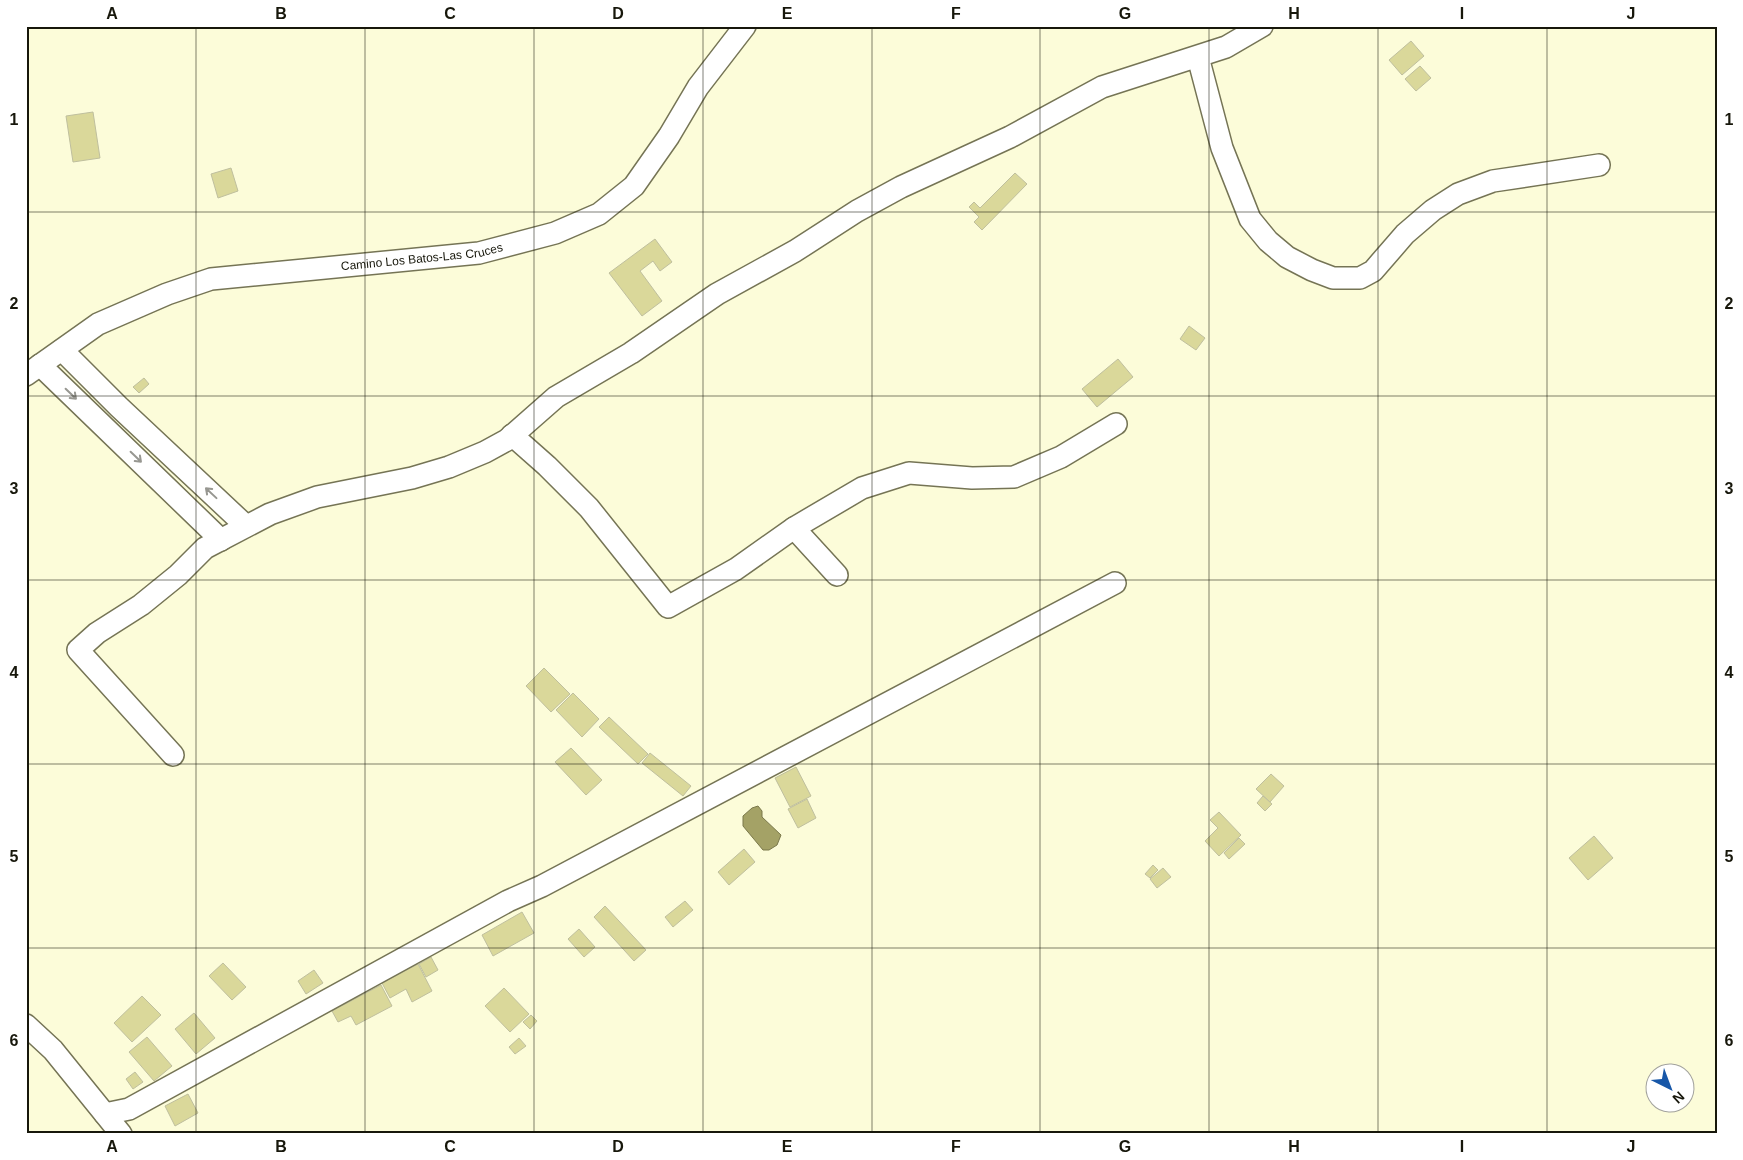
<svg xmlns="http://www.w3.org/2000/svg" width="1743" height="1160" font-family="Arial,sans-serif">
  <style>
    .water { fill: #a4a266; stroke: #7a784b }
    .building { fill: #dad89a; stroke: #bfbf9e }
    .lines { fill: none; stroke-linecap: round; stroke-linejoin: round }
    .minor-casing { stroke: #757455; stroke-width: 24 }
    .minor { stroke: #fff; stroke-width: 21 }
    .oneway { stroke: #979791 }
    .grid { fill: none; stroke: #17170b; stroke-width: 1; stroke-opacity: 0.55 }
    .labels { text-anchor: middle; stroke-width: 4; stroke-linejoin: round; paint-order: stroke }
    .street-label { font-size: 12px; fill: #17170b; stroke: #fff }
    .neatline { fill: none; stroke: #17170b; stroke-width: 2 }
    .grid-label { font-size: 16px; text-anchor: middle; font-weight: bold; fill: #17170b }
  </style>
  <rect width="100%" height="100%" fill="#fcfcd9"/>
  <!-- water -->
  <polygon class="water" points="758,806 762,811 762,817 781,835 777,845 769,850 763,850 743,826 743,816 752,808"/>
  <!-- building -->
  <g class="building">
    <polygon points="1411,41 1424,56 1402,75 1389,60"/>
    <polygon points="1420,66 1431,78 1416,91 1405,79"/>
    <polygon points="93,112 100,158 73,162 66,116"/>
    <polygon points="231,168 238,191 218,198 211,174"/>
    <polygon points="1015,173 1027,184 982,230 974,222 979,217 969,207 974,202 980,208"/>
    <polygon points="655,239 672,262 660,271 653,261 640,271 662,301 642,316 609,273"/>
    <polygon points="1189,326 1205,338 1196,350 1180,339"/>
    <polygon points="1118,359 1133,377 1097,407 1082,389"/>
    <polygon points="144,378 149,384 139,393 133,387"/>
    <polygon points="544,668 570,694 551,712 526,686"/>
    <polygon points="573,693 599,719 582,737 556,710"/>
    <polygon points="609,717 648,754 638,764 599,727"/>
    <polygon points="571,748 602,780 586,795 555,762"/>
    <polygon points="650,753 691,786 683,796 642,763"/>
    <polygon points="796,767 811,796 790,807 775,778"/>
    <polygon points="1271,774 1284,786 1270,802 1256,789"/>
    <polygon points="1263,796 1272,804 1265,811 1257,803"/>
    <polygon points="807,799 816,818 798,828 788,809"/>
    <polygon points="1219,812 1241,835 1219,856 1205,841 1218,828 1210,820"/>
    <polygon points="1594,836 1613,858 1588,880 1569,858"/>
    <polygon points="1239,838 1245,844 1229,859 1224,853"/>
    <polygon points="744,849 755,862 729,885 718,872"/>
    <polygon points="1153,865 1158,870 1150,878 1145,874"/>
    <polygon points="1163,868 1171,877 1157,888 1150,879"/>
    <polygon points="685,901 693,910 673,927 665,917"/>
    <polygon points="605,906 646,950 634,961 594,917"/>
    <polygon points="522,912 534,933 493,956 482,935"/>
    <polygon points="579,929 595,947 584,957 568,939"/>
    <polygon points="431,957 438,970 426,977 419,964"/>
    <polygon points="223,963 246,987 232,1000 209,976"/>
    <polygon points="418,964 432,991 412,1002 406,989 390,998 382,983"/>
    <polygon points="314,970 323,983 306,994 298,981"/>
    <polygon points="381,985 392,1006 356,1025 351,1016 338,1022 332,1011"/>
    <polygon points="504,988 529,1014 510,1032 485,1006"/>
    <polygon points="142,996 161,1015 132,1042 114,1023"/>
    <polygon points="194,1013 215,1038 196,1054 175,1029"/>
    <polygon points="531,1015 537,1021 530,1029 523,1022"/>
    <polygon points="147,1037 172,1066 154,1081 129,1052"/>
    <polygon points="519,1038 526,1046 515,1054 509,1047"/>
    <polygon points="135,1072 143,1082 133,1089 126,1079"/>
    <polygon points="188,1094 198,1113 175,1126 165,1106"/>
  </g>
  <g class="lines">
    <defs>
      <g id="minor">
        <polyline points="1198,57 1222,148 1250,219 1268,241 1287,257 1312,270 1333,278 1360,278 1373,271 1405,234 1433,210 1458,194 1493,181 1599,165"/>
        <polyline points="62,350 119,407 246,526"/>
        <polyline points="40,365 221,540"/>
        <path id="s1" d="M26 375 98 324 167 294 211 279 479 253 555 233 599 214 634 186 669 136 698 87 745 26"/>
        <polyline points="512,435 547,466 589,508 668,607 736,569 794,528 862,488 909,473 972,478 1014,477 1061,457 1116,424"/>
        <polyline points="794,528 837,575"/>
        <polyline points="173,755 78,650 97,633 141,605 178,575 205,548 270,514 317,497 412,478 449,467 485,452 507,440 556,397 631,353 717,294 795,251 857,211 901,187 1010,137 1102,87 1226,47 1262,26"/>
        <polyline points="26,1025 53,1050 121,1134"/>
        <polyline points="105,1114 129,1109 508,901 542,886 1115,583"/>
      </g>
    </defs>
    <!-- minor casing -->
    <use href="#minor" class="minor-casing"/>
    <!-- minor -->
    <use href="#minor" class="minor"/>
  </g>
  <!-- one-way arrows -->
  <defs><path id="oneway-shaft" d="M-6 0H5M1.5-3L5.5 0L1.5 3" fill="none" stroke-width="1.6" stroke-linecap="round" stroke-linejoin="round" transform="scale(1.25)"/></defs>
  <g class="oneway">
    <use href="#oneway-shaft" transform="translate(71 394) rotate(44)"/>
    <use href="#oneway-shaft" transform="translate(136 457) rotate(44)"/>
    <use href="#oneway-shaft" transform="translate(211 493) rotate(-137)"/>
  </g>
  <!-- grid -->
  <path class="grid" d="M196 26V1134M365 26V1134M534 26V1134M703 26V1134M872 26V1134M1040 26V1134M1209 26V1134M1378 26V1134M1547 26V1134M26 212H1717M26 396H1717M26 580H1717M26 764H1717M26 948H1717"/>
  <g class="labels">
    <!-- street labels -->
    <g class="street-label">
      <text dy="4" stroke="none"><textPath href="#s1" startOffset="422">Camino Los Batos-Las Cruces</textPath></text>
    </g>
  </g>
  <!-- border -->
  <rect width="1743" height="1160" fill="none" stroke="#ffffff" stroke-width="55"/>
  <!-- north arrow -->
  <g transform="translate(1670 1088) rotate(138)"><circle r="24" fill="#ffffff" stroke="#a2a29d"/>
  <path d="M0-4L9 19L0 12L-9 19Z" fill="#1757a8"/>
  <text y="-8" font-size="14" font-weight="bold" text-anchor="middle" fill="#17170b">N</text>
  </g>
  <rect x="28" y="28" width="1688" height="1104" class="neatline"/>
  <g class="grid-label">
    <text x="112" y="19">A</text>
    <text x="281" y="19">B</text>
    <text x="450" y="19">C</text>
    <text x="618" y="19">D</text>
    <text x="787" y="19">E</text>
    <text x="956" y="19">F</text>
    <text x="1125" y="19">G</text>
    <text x="1294" y="19">H</text>
    <text x="1462" y="19">I</text>
    <text x="1631" y="19">J</text>
    <text x="14" y="125">1</text>
    <text x="1729" y="125">1</text>
    <text x="14" y="309">2</text>
    <text x="1729" y="309">2</text>
    <text x="14" y="494">3</text>
    <text x="1729" y="494">3</text>
    <text x="14" y="678">4</text>
    <text x="1729" y="678">4</text>
    <text x="14" y="862">5</text>
    <text x="1729" y="862">5</text>
    <text x="14" y="1046">6</text>
    <text x="1729" y="1046">6</text>
    <text x="112" y="1152">A</text>
    <text x="281" y="1152">B</text>
    <text x="450" y="1152">C</text>
    <text x="618" y="1152">D</text>
    <text x="787" y="1152">E</text>
    <text x="956" y="1152">F</text>
    <text x="1125" y="1152">G</text>
    <text x="1294" y="1152">H</text>
    <text x="1462" y="1152">I</text>
    <text x="1631" y="1152">J</text>
  </g>
</svg>
